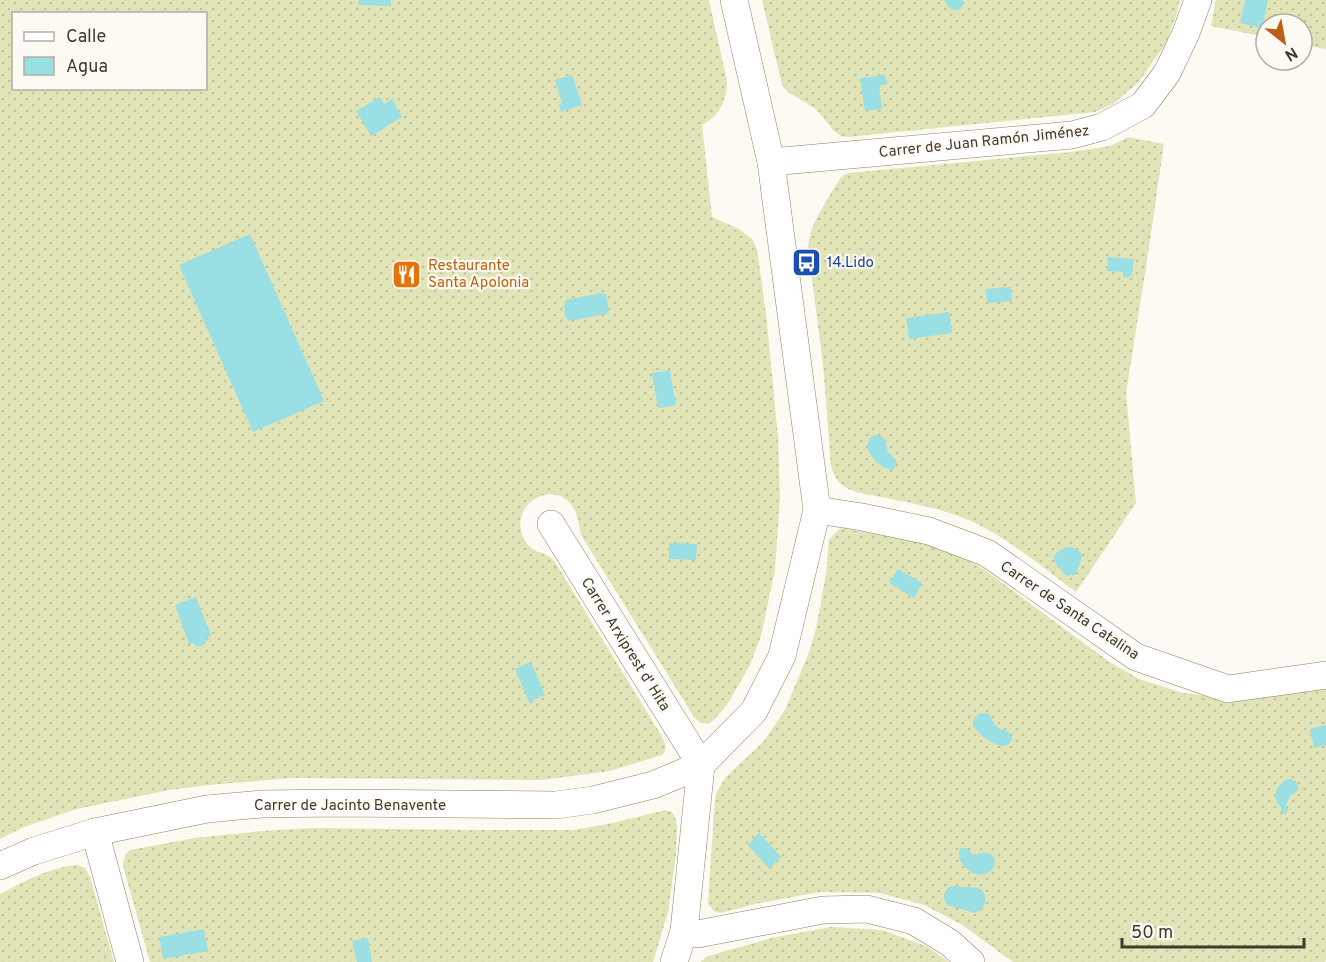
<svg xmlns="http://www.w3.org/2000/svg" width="1326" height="962" font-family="Overpass,sans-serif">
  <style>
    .grass { fill: url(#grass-dots); fill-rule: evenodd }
    .water { fill: #9adfe3 }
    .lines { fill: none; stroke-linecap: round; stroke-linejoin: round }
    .street-casing { stroke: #8f8266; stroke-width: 28 }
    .street { stroke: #fff; stroke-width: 27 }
    .labels { text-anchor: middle; stroke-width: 4.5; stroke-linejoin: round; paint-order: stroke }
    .street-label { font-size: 15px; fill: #413b2f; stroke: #fcfaf3 }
    .transit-label { font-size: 15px; fill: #164399; stroke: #fcfaf3; text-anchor: start }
    .food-label { font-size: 15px; fill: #c56008; stroke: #fcfaf3; text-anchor: start }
  </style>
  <defs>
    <pattern id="grass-dots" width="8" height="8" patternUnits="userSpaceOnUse" patternTransform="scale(1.5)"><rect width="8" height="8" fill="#e0e4b6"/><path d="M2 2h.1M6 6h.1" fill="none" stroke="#c1c49d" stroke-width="1.8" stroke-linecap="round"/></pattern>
  </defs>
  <rect width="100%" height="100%" fill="#fcfaf3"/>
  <!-- grass -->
  <g class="grass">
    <path d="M0 0H709L727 81C727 101 719 116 702 125L712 217 739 229 752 239 757 249 766 314 778 437 780 498 775 570 761 636 750 665 727 705 714 720 708 724 701 723 694 717 581 535C579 525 578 513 571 504 548 477 502 511 528 545 534 552 541 552 548 556 551 557 553 560 555 562L661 735C664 742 669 749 662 755L610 771 542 780 292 778 209 785 169 790 77 809 24 827 0 839ZM14 14H206V88H14Z"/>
    <polygon points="762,0 1180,0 1176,16 1166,43 1138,83 1113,104 1095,112 848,137 841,136 835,132 816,109 788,92 782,85"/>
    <polygon points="1216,0 1326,0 1326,49 1302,45 1302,24 1266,24 1266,37 1211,26"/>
    <path d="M1128 137 1164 144 1146 267 1126 393 1136 503 1076 592C1043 568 1010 539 973 522 939 506 892 500 856 492 840 486 836 482 831 466L823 364 808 249C809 224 827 201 839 180L844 175 849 173 1071 152 1110 146Z"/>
    <polygon points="841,528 921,542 952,552 978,565 1108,661 1139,679 1183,693 1229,698 1326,686 1326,961 1324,962 1013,962 961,924 924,905 880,893 820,892 755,904 721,913 714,911 708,904 714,812 716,794 725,778 764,741 785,710 809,652 816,629 826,574 829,539"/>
    <polygon points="666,810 672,812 676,820 677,826 676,855 668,912 653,962 150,962 123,866 125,855 130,850 195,838 262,831 313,828 480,830 573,830 608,824"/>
    <path d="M77 865 85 868 90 877 114 962H0V894C24 882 50 867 77 865Z"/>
    <polygon points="831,927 882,930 928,947 949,962 700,962 708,956 772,938"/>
  </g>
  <!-- water -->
  <g class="water">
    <polygon points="359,0 391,0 391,6 358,5"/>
    <path d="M945 0H963V6L958 10C950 10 948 8 945 0Z"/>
    <polygon points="1245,0 1268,0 1262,28 1240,23"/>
    <polygon points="572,75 582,105 561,112 559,104 562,103 555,80"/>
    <polygon points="885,75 887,84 879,86 882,109 865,111 860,78"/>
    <polygon points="380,97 384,104 392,99 402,117 371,136 356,111"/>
    <polygon points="250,234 324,401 253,432 179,265"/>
    <polygon points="1108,257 1134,259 1132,275 1127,278 1123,276 1123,272 1107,271"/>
    <polygon points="1011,287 1012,301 987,303 986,289"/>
    <path d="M602 293 606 295 609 311 606 314 569 321C564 317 563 306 566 300Z"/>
    <polygon points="949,312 952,333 909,339 906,318"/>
    <polygon points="670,370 676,405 658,408 652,373"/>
    <path d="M874 435C891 436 883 445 890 454 892 457 895 459 897 462L895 468 891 470C879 467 871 458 867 446L870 438Z"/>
    <polygon points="669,543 697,544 696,560 669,559"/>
    <path d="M1068 547C1089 550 1081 561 1075 575H1069L1068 577C1056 564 1044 555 1068 547Z"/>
    <polygon points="898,569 922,583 914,598 889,583"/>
    <polygon points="196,597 211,636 207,638 206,643 202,646 196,646 193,643 189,644 175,605"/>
    <polygon points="531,662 545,695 533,700 533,702 530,704 515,669"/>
    <path d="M981 713 989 714C991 718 994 724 997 727 1004 732 1008 728 1012 738 1011 741 1010 744 1007 745 998 749 978 735 974 727 972 724 973 722 974 718Z"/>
    <polygon points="1326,725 1326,745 1314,748 1310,729"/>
    <path d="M1289 779 1294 780 1297 782 1298 790 1290 796 1286 805 1288 811 1285 814 1281 812V807C1270 798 1277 783 1289 779Z"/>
    <polygon points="759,833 781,857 769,869 748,845"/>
    <path d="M961 848H967L973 855C977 855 983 851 987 853 1007 859 985 889 964 866 959 860 957 854 961 848Z"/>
    <path d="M953 886 977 888 982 890C988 898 985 910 975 913L947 905C942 897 943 889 953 886Z"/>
    <polygon points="204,929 208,951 163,959 159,937"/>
    <polygon points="368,938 372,962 357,962 352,941"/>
  </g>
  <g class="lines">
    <defs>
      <g id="street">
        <polyline points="771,162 1072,135 1102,127 1143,105 1167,73 1186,33 1198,0"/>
        <polyline points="817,510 862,517 929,531 987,553 1136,657 1228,689 1326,675"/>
        <polyline points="551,524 701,765"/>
        <polyline points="95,832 130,962"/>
        <polyline points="0,866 34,851 95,832 207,809 262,804 335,803 556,805 593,800 653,785 701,765"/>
        <polyline points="684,931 698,934 823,910 867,909 914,921 950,943 971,962"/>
        <polyline points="674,962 684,931 701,765 754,711 782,656 817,510 771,162 734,0"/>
      </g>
    </defs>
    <!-- street casing -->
    <use href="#street" class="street-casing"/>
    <!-- street -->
    <use href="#street" class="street"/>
  </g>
  <!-- icons -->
  <defs>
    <symbol id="bus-square" viewBox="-11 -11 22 22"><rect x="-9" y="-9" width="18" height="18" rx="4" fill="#1a4fb4" stroke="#fcfaf3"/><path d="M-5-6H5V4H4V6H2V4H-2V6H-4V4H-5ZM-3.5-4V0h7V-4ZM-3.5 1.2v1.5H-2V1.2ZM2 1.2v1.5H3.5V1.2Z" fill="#fff"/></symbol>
    <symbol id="restaurant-square" viewBox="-11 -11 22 22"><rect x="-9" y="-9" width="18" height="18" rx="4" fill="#e8710a" stroke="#fcfaf3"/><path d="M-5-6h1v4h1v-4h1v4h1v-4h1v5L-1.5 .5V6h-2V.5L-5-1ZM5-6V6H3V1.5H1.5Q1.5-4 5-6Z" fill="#fff"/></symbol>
  </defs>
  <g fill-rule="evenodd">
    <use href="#bus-square" x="790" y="246" width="33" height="33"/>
    <use href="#restaurant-square" x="390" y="258" width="33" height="33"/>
  </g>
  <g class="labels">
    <!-- street labels -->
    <g class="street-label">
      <text transform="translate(984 141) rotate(-6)" y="5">Carrer de Juan Ramón Jiménez</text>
      <text transform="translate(1070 610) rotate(34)" y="5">Carrer de Santa Catalina</text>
      <text transform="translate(626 644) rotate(58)" y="5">Carrer Arxiprest d' Hita</text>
      <text x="350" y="810">Carrer de Jacinto Benavente</text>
    </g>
    <!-- transit labels -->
    <g class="transit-label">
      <text x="827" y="267">14.Lido</text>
    </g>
    <!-- food labels -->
    <g class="food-label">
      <text x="428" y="270">Restaurante<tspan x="428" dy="17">Santa Apolonia</tspan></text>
    </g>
  </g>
  <!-- legend -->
  <rect x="12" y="12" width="195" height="78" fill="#fcfaf3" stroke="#b1aea5" stroke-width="1.5"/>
  <rect x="24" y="32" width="30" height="9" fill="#ffffff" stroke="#b1aea5" stroke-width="1.5"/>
  <text x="66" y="42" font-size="18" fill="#413b2f">Calle</text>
  <rect x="24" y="57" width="30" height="18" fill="#9adfe3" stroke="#b1aea5" stroke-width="1.5"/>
  <text x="66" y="72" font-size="18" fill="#413b2f">Agua</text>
  <!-- north arrow -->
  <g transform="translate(1284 42) rotate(149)"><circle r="28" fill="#fcfaf3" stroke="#b1aea5" stroke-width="1.5"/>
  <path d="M0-4.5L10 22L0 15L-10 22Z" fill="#be5f17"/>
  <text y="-9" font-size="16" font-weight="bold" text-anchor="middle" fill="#413b2f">N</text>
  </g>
  <!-- scale -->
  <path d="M1122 938v9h182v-9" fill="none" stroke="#413b2f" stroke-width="3"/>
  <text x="1131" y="938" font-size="18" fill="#413b2f" stroke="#fcfaf3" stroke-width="4.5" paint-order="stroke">50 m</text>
</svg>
